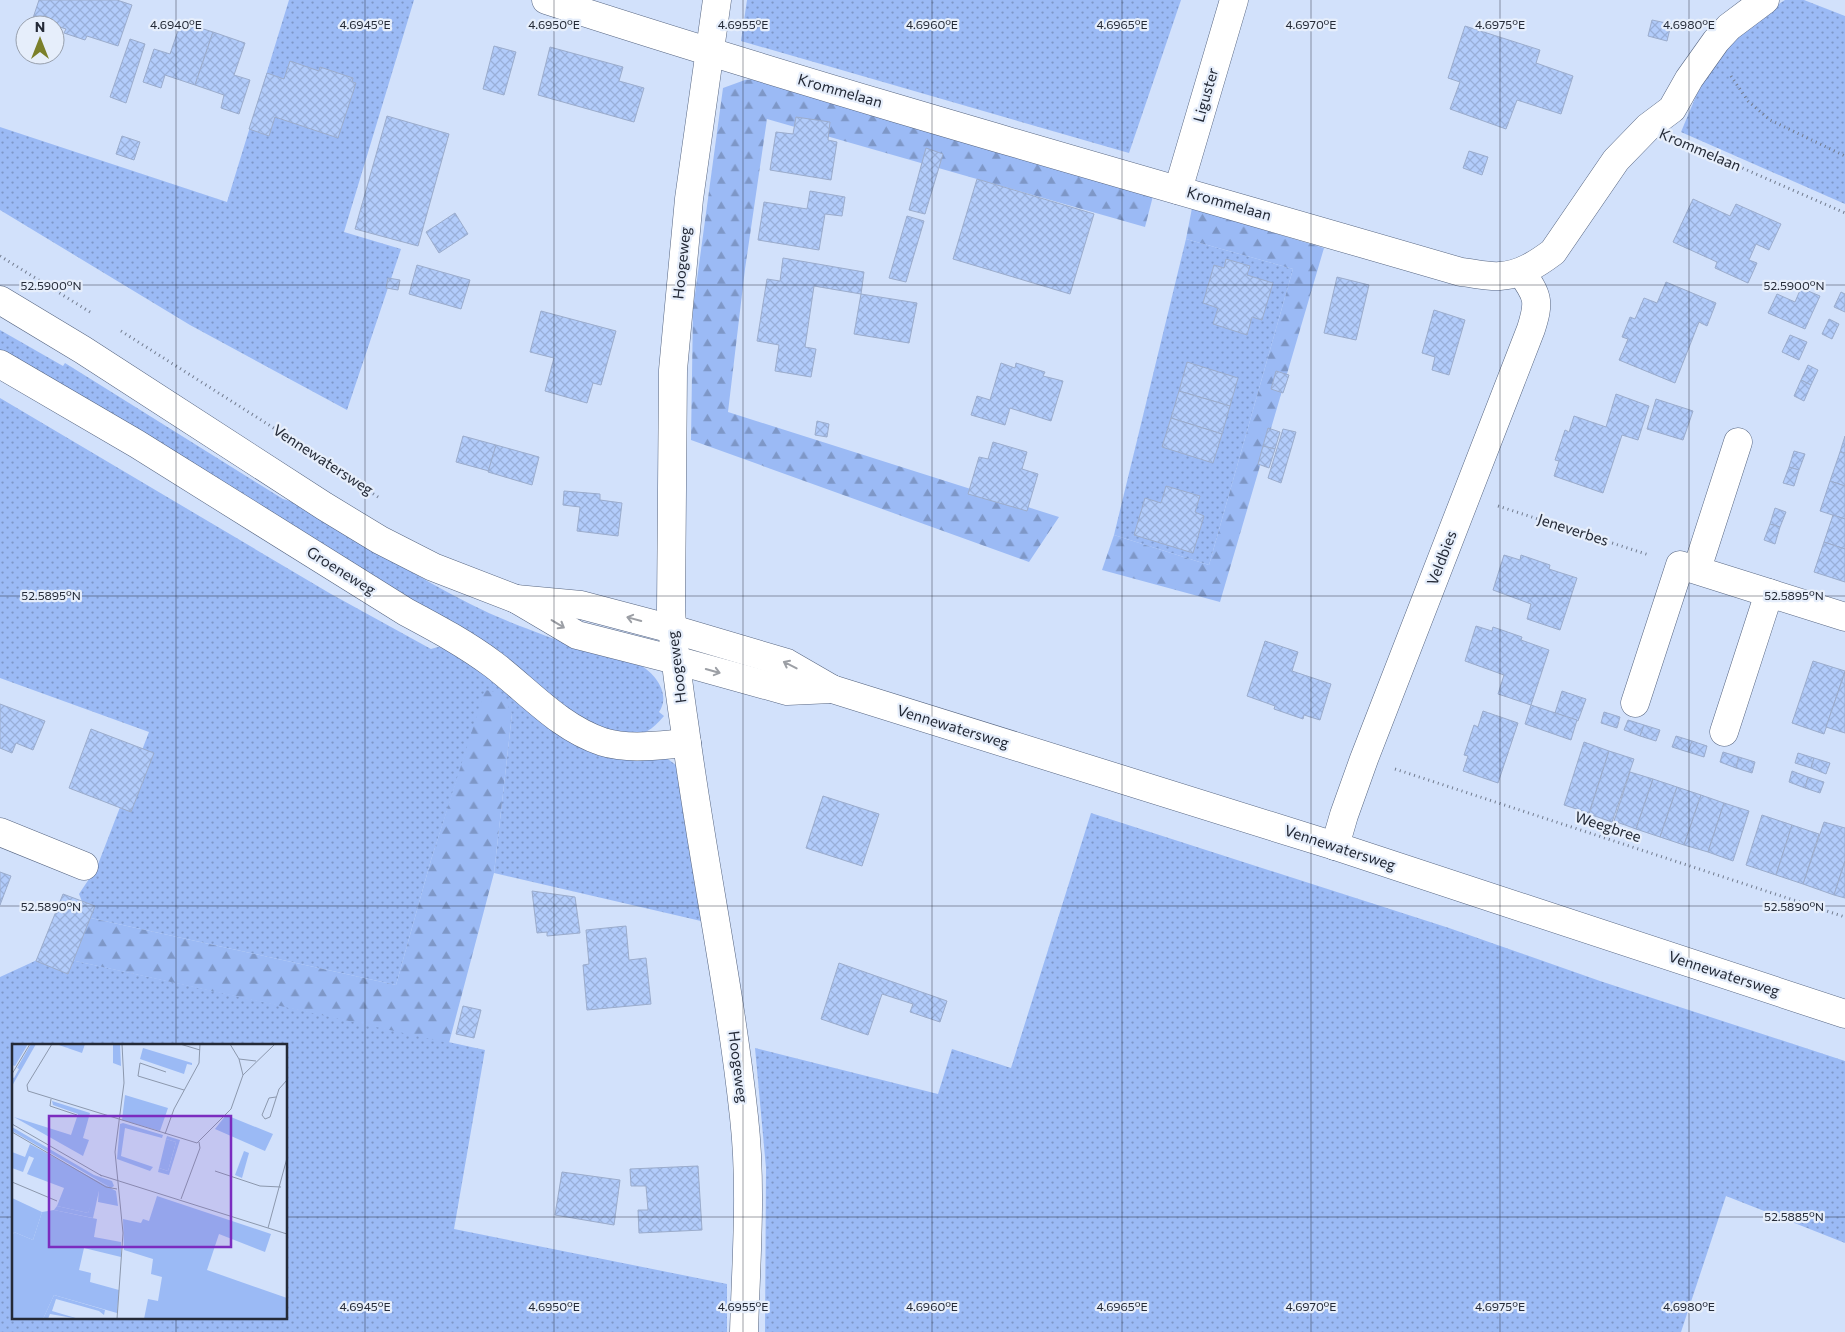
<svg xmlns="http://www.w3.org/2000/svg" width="1845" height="1332" font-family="Commissioner,sans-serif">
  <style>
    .grass { fill: url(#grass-dots); fill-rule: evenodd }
    .forest { fill: url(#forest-firs) }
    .building { fill: url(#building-cross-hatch); stroke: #9baccc }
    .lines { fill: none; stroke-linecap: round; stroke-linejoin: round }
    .minor-casing { stroke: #566581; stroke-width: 29 }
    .path { stroke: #727c8f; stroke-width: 3; stroke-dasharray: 1 4; stroke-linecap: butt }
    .minor { stroke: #fff; stroke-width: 28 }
    .oneway { stroke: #9c9fa5 }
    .ticks { fill: none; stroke: #242a37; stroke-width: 1; stroke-opacity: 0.45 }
    .labels { text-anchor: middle; stroke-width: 4.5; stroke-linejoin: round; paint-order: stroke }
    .street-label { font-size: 15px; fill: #242a37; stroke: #e6eefb }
    .inset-road { fill: none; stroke: #8c98ad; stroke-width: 1 }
    .view { fill: #7b2cbf; fill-opacity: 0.15; stroke: #7b2cbf; stroke-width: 2.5 }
    .inset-edge { fill: none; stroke: #242a37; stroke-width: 2.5 }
    .ticks-label { font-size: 12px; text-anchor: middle; fill: #242a37; stroke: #e6eefb; stroke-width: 4.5; stroke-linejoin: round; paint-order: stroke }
  </style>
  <defs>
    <pattern id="grass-dots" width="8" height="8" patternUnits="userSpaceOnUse" patternTransform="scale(1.25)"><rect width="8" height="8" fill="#9bbaf5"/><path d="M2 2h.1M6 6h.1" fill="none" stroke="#7e97c7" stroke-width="1.8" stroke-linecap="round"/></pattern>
    <pattern id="forest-firs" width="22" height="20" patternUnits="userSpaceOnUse" patternTransform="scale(1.25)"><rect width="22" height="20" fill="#9bbaf5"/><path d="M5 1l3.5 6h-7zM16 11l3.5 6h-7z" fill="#7e97c7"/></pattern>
    <pattern id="building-cross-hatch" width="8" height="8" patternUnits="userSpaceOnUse" patternTransform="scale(1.25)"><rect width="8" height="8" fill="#b2ccfb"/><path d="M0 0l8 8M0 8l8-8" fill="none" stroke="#99afd8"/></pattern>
  </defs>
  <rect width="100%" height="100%" fill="#d2e1fb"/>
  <!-- grass -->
  <g class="grass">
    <polygon points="289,0 414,0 344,232 401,249 347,410 190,325 0,210 0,127 227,202"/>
    <polygon points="747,0 1181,0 1129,153 741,41"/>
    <polygon points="1785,0 1804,0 1845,16 1845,204 1681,132 1696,96 1719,52 1765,13"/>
    <polygon points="1186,239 1293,269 1209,565 1114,535"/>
    <path d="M0 330 63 366 65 363 283 499C310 506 333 525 356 539 412 572 467 607 528 629 553 639 578 647 604 654 616 658 630 660 640 665 656 674 671 695 659 712L664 716C641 744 626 735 595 729L0 352Z"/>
    <polygon points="0,398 331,594 431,649 445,645 566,736 665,757 676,765 701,921 494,873 512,714 486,690 431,860 396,985 77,915 83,904 79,894 97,867 149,732 0,678"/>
    <polygon points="1091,813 1449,928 1600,981 1845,1061 1845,1243 1726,1196 1681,1332 765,1332 766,1168 755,1048 938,1094 952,1049 1011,1068"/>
    <path d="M48 955 485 1050 454 1229 727 1284V1332H0V977ZM14 1046H286V1318H14Z"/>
  </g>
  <!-- forest -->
  <g class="forest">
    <polygon points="755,79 1153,196 1145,227 767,119 745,269 728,412 1059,517 1029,562 691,440 693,309 723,88 745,80"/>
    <polygon points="1192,208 1324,248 1220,602 1102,570 1114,535 1209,565 1293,269 1186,239"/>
    <path d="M485 690C503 692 505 700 512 714L494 873 449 1043 48 955 77 915 396 985 431 860Z"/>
  </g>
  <!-- building -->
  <g class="building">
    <polygon points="39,0 117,0 132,5 118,46 87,36 85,40 64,33 66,29 33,18"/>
    <polygon points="1652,20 1671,24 1667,41 1648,36"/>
    <polygon points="181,22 213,32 195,85 165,75 161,88 143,82 154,49 170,54"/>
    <polygon points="1465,26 1540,50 1536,63 1573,76 1561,114 1517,100 1506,129 1450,109 1460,82 1448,78"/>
    <polygon points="213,32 245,43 234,75 250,80 239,114 221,108 224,95 195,85"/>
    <polygon points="130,39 145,44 126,103 110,97"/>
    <polygon points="494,46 516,52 504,95 483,89"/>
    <polygon points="550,47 623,67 619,81 644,88 634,122 538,95"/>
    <polygon points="290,61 319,71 320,67 353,78 352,82 356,83 338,138 275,117 269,136 249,129 267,73 284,79"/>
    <polygon points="387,116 449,134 418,246 355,229"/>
    <polygon points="796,117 830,122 828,140 837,142 831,180 770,170 776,132 793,134"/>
    <polygon points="122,136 140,142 134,160 116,154"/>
    <polygon points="926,148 943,154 925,214 909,210"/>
    <polygon points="1469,151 1488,157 1482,175 1463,168"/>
    <polygon points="977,179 1094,214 1070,294 953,259"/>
    <polygon points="810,191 845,197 842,216 825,214 819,250 758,240 764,202 807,209"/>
    <polygon points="1693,199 1730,216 1736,204 1781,224 1769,250 1756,244 1749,260 1757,263 1748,283 1715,268 1717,262 1673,242"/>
    <polygon points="455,213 468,234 439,253 426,232"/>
    <polygon points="907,216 924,221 906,282 889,278"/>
    <polygon points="783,258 864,272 861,294 814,286 805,347 816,349 811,377 775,371 779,345 757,341 767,279 780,281"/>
    <polygon points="1226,259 1250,266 1247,275 1273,283 1262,320 1252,317 1247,335 1213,324 1218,308 1203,303 1214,265 1224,268"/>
    <polygon points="417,265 470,280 461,309 409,294"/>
    <polygon points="1337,277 1369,285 1356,340 1324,333"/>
    <polygon points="388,278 400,280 398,290 386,288"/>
    <polygon points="1666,282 1716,303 1707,326 1699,322 1675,383 1619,360 1628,339 1622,337 1630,317 1635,319 1644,298 1657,303"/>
    <polygon points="1801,288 1820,296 1805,329 1768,313 1777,294 1795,302"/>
    <polygon points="1841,292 1845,294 1845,312 1834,307"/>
    <polygon points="861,294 917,303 909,343 854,334"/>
    <polygon points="1434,310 1465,320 1449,375 1432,370 1435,357 1422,353"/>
    <polygon points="541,311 616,331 601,385 593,383 587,403 545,391 554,358 530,352"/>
    <polygon points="1829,319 1839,324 1832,339 1822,334"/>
    <polygon points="1790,335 1807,342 1799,360 1782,352"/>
    <polygon points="1187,362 1238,378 1230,406 1179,391"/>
    <polygon points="1001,363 1015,368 1016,363 1045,372 1043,376 1063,381 1051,421 1010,408 1005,425 971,415 977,396 990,400"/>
    <polygon points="1808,365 1818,370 1811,385 1801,380"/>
    <polygon points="1276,371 1289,375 1283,393 1271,389"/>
    <polygon points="1801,380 1811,385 1804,401 1794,396"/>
    <polygon points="1179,391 1230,406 1222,434 1171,418"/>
    <polygon points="1616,394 1649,406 1638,440 1622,435 1603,493 1554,476 1559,461 1555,460 1565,430 1569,432 1574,416 1606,427"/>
    <polygon points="1656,399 1693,411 1683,440 1647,429"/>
    <polygon points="1171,418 1222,434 1213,463 1162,447"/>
    <polygon points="817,421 829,424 827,437 815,435"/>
    <polygon points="1268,428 1280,432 1275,449 1263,446"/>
    <polygon points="1283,429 1296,432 1281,483 1268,478"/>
    <polygon points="463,436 496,445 489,471 456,462"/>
    <polygon points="1845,436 1845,453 1840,452"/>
    <polygon points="993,442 1027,452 1022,469 1038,474 1027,511 968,494 979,457 988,459"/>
    <polygon points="496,445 539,457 532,485 488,472"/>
    <polygon points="1263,446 1275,449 1269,468 1258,464"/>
    <polygon points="1794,451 1805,454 1799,470 1789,467"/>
    <polygon points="1840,452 1845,453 1845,486 1830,481"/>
    <polygon points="1789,467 1799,470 1794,486 1783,483"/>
    <polygon points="1830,481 1845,486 1845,519 1820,511"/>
    <polygon points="1166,486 1200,496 1195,512 1204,516 1193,553 1134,535 1145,498 1161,503"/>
    <polygon points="564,491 600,494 600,500 622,503 618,536 577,531 580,507 563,505"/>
    <polygon points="1775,508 1786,512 1780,527 1770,524"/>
    <polygon points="1833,515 1845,519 1845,549 1824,542"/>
    <polygon points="1770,524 1780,527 1775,544 1764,540"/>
    <polygon points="1824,542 1845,549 1845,582 1814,572"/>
    <polygon points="1504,555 1520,560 1521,555 1550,565 1549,569 1577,578 1560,630 1527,619 1531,604 1493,590"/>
    <polygon points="1476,626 1492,631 1493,627 1522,637 1521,640 1549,650 1531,705 1498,694 1504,675 1465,661"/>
    <polygon points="1265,641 1298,652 1292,671 1331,684 1320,720 1304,715 1303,719 1274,709 1275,706 1247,696"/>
    <polygon points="1813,661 1845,671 1824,734 1792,723"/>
    <polygon points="1845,672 1845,733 1826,727"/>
    <polygon points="1562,691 1586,699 1578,721 1555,713"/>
    <polygon points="0,704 45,721 33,750 16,743 12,753 0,748"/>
    <polygon points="1531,705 1577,720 1571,740 1525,724"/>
    <polygon points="1483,711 1518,723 1498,783 1463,771 1468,756 1464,755 1474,725 1478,727"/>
    <polygon points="1604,712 1620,717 1617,728 1601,723"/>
    <polygon points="1628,720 1644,725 1640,736 1624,730"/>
    <polygon points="1644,725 1660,730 1656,741 1640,736"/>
    <polygon points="91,729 154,753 131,812 69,788"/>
    <polygon points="1676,736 1692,741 1688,752 1672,747"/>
    <polygon points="1692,741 1707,746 1704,757 1688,752"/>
    <polygon points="1584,742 1609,751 1589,813 1564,805"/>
    <polygon points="1609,751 1634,759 1612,822 1589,814"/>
    <polygon points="1723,752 1739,757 1736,768 1720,762"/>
    <polygon points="1798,753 1814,758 1811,768 1795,763"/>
    <polygon points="1739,757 1755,762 1752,773 1736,768"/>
    <polygon points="1814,758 1830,763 1826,774 1811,768"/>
    <polygon points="1792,771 1808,777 1805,788 1789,782"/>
    <polygon points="1630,772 1653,779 1636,829 1614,821"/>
    <polygon points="1808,777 1824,782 1820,793 1805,788"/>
    <polygon points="1653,779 1677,787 1660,837 1636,829"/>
    <polygon points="1677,787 1701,795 1684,845 1660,837"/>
    <polygon points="1701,795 1724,803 1708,852 1684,845"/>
    <polygon points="823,796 879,814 862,866 806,848"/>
    <polygon points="1724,803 1749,811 1733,861 1708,852"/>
    <polygon points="1762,815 1792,825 1776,875 1746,865"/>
    <polygon points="1824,822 1845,828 1845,861 1834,895 1803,884"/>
    <polygon points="1792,825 1819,834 1803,884 1776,875"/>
    <polygon points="1845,861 1845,898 1834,895"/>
    <polygon points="0,872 11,876 0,905"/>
    <polygon points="532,891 575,897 580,933 547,936 547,932 537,933"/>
    <polygon points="63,894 95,906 68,974 36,961"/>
    <polygon points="626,926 629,960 646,958 651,1004 587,1010 583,965 589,964 586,930"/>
    <polygon points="839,963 947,1001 940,1022 910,1012 913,1004 882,994 868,1035 821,1019"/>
    <polygon points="463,1006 481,1010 474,1038 456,1034"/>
    <polygon points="698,1166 702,1230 639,1233 638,1210 648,1210 646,1186 631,1186 630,1169"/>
    <polygon points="562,1172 620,1180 614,1225 555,1215"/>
  </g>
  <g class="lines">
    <defs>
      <g id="minor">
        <path d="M546 0C848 98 1155 183 1461 272 1473 273 1487 277 1500 276 1520 275 1537 264 1553 252L1616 160 1648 127 1672 109 1689 79 1716 41 1729 27 1765 0"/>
        <path d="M717 0 689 199 673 370 671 609C673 649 679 689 685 729 702 858 730 987 744 1117 752 1188 746 1261 744 1332"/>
        <polyline points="1178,190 1234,0"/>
        <polyline points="0,300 83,350 324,506 380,540 433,567 516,599 577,635 675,660 787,691 832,689"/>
        <path d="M0 364 137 444 406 612C436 628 466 644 494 665 529 692 560 728 603 742 629 750 660 745 687 743"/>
        <polyline points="1697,569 1738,442"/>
        <polyline points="516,599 581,605 672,629 787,663 832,689 1335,846 1845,1014"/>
        <polyline points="1635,703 1680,565 1845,617"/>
        <polyline points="1724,732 1769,593"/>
        <polyline points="0,832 84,866"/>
        <path d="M1335 846 1344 815 1364 759 1531 329C1540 301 1538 296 1521 272"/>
      </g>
    </defs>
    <!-- minor casing -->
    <use href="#minor" class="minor-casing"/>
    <!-- path -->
    <g class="path">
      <polyline points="1731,76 1748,101 1770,120 1845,156"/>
      <polyline points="1683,142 1845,213"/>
      <polyline points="0,256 90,312"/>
      <polyline points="121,331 269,425 378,497"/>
      <polyline points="1498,506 1649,555"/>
      <polyline points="1395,769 1845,917"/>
    </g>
    <!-- minor -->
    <use href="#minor" class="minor"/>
  </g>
  <!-- one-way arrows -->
  <defs><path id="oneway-shaft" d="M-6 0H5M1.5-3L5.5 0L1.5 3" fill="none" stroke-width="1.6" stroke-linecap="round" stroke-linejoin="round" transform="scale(1.25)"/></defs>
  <g class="oneway">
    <use href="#oneway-shaft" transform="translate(634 619) rotate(-165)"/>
    <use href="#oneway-shaft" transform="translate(558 624) rotate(31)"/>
    <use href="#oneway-shaft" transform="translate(790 665) rotate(-153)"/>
    <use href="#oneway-shaft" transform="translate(713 671) rotate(16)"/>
  </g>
  <!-- ticks -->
  <path class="ticks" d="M176 0V1046M365 0V1332M554 0V1332M743 0V1332M932 0V1332M1122 0V1332M1311 0V1332M1500 0V1332M1689 0V1332M0 285H1845M0 596H1845M0 906H1845M0 1217H14M286 1217H1845M176 1318V1332"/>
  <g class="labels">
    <!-- street labels -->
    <g class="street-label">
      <text transform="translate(840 91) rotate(16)" y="5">Krommelaan</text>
      <text transform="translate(1206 95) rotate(-74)" y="5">Liguster</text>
      <text transform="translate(1700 150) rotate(23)" y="5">Krommelaan</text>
      <text transform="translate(1229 204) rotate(16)" y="5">Krommelaan</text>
      <text transform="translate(682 263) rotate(-84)" y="5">Hoogeweg</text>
      <text transform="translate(323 460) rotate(33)" y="5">Vennewatersweg</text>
      <text transform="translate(1573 530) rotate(18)" y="5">Jeneverbes</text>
      <text transform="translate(1442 558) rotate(-69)" y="5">Veldbies</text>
      <text transform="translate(341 571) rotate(32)" y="5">Groeneweg</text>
      <text transform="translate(677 667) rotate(-97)" y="5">Hoogeweg</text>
      <text transform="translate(953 727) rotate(17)" y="5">Vennewatersweg</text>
      <text transform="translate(1608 827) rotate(18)" y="5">Weegbree</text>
      <text transform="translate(1340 848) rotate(18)" y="5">Vennewatersweg</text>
      <text transform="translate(1724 974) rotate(18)" y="5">Vennewatersweg</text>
      <text transform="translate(738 1067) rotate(83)" y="5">Hoogeweg</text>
    </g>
  </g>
  <!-- overview -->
  <g transform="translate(12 1044)">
    <rect width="275" height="275" fill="#d2e1fb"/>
    <path d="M0 0H16L3 22 0 21ZM19 0H24L0 42V33L2 34 7 25 5 24ZM131 4 180 19V21L175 20 172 30 128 15ZM113 51 156 64 148 87 110 76ZM40 57 78 69 71 94 77 96 71 112 2 73 59 91 66 70 41 61ZM214 71 261 90 253 107 203 85ZM0 83 82 131 100 137 102 142 99 144 0 87ZM154 95 164 98 156 127 147 124ZM18 100 104 147 106 162 86 158 87 142 76 169 45 162 52 144 15 130 22 114 17 112 11 128 0 124V108L13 113ZM232 107 237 109 230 134 223 131ZM145 152 259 190 253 208 207 190 195 226 275 254V275H132L136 255 146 257 150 233 139 230 141 215 112 206 111 175 129 179 131 175 137 177ZM42 166 85 175 82 193 109 198V213L72 204 67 226 79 229 78 238 107 246 105 269 42 251 31 275H0V193L2 188 21 196 30 168Z" fill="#9bbaf5"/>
    <path d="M44 0H73L70 9ZM101 0H108L109 22 101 19ZM111 79 151 91 150 94 113 84 109 112 141 123 138 127 105 115 108 80ZM155 92 168 96 157 131 146 128 147 124 156 127 164 98 154 95ZM85 140 88 142 81 174 42 166 45 162 76 169ZM42 251 93 266 92 271 87 267 44 255 40 267 67 275 38 270 36 275H31Z" fill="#9bbaf5"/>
    <path d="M0 154 30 168 21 196 2 188 0 193Z" fill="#9bbaf5"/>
    <path class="inset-road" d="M40 0 15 41 16 47 185 99 219 65 231 31 263 0M168 0 188 6M218 0 227 15 244 17M227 15 231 31M154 28 128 19 126 32 172 46M0 30 18 0M264 53 257 54 250 71 253 75 258 73 267 45 275 36M39 55 38 62 65 71M0 80 90 132M0 88 94 143 105 145M153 90 162 65 187 19 188 0M203 127 248 142 269 143M88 131 275 190M0 138 45 157M169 155 188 104 187 98M256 184 275 114M105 275 111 189 103 108 112 39 110 0"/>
    <path class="view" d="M37 72H219V203H37Z"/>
    <rect width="275" height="275" class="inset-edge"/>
  </g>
  <g class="ticks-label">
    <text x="176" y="29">4.6940°E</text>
    <text x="365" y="29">4.6945°E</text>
    <text x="554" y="29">4.6950°E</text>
    <text x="743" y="29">4.6955°E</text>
    <text x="932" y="29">4.6960°E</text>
    <text x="1122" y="29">4.6965°E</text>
    <text x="1311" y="29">4.6970°E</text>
    <text x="1500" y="29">4.6975°E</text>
    <text x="1689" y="29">4.6980°E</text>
    <text x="51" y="290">52.5900°N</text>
    <text x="1794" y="290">52.5900°N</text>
    <text x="51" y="600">52.5895°N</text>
    <text x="1794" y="600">52.5895°N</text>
    <text x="51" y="911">52.5890°N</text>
    <text x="1794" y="911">52.5890°N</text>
    <text x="1794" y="1221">52.5885°N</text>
    <text x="365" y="1311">4.6945°E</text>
    <text x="554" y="1311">4.6950°E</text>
    <text x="743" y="1311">4.6955°E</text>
    <text x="932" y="1311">4.6960°E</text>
    <text x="1122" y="1311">4.6965°E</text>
    <text x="1311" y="1311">4.6970°E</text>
    <text x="1500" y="1311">4.6975°E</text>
    <text x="1689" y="1311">4.6980°E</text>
  </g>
  <!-- north arrow -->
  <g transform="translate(40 40)"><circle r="24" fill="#e6eefb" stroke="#98a0ad"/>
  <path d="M0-4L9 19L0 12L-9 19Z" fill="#7b802b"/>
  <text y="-8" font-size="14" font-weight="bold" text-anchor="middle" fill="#242a37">N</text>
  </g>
</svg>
